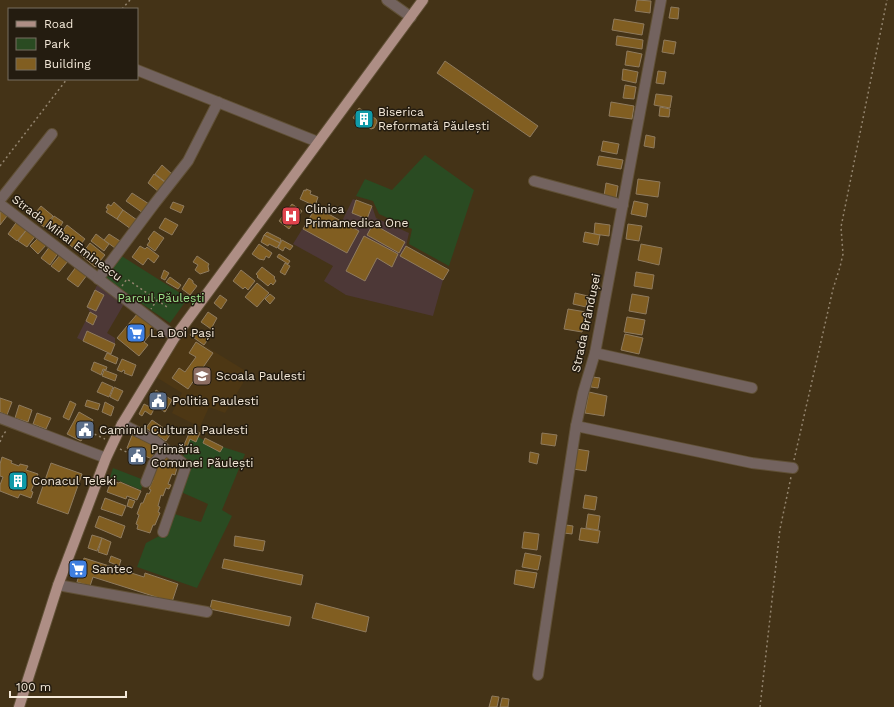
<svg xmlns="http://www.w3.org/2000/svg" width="894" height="707" font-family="'Work Sans',sans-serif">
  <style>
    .built { fill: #4d3714 }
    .industrial { fill: #4d3837 }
    .green { fill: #2a4b22 }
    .building { fill: #815e21; stroke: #8f7b5e }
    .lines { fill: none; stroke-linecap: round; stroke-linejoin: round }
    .minor-casing { stroke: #605036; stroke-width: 12 }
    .major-casing { stroke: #605036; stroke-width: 12 }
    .path { stroke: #93846e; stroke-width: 1.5; stroke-dasharray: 2 3; stroke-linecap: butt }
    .minor { stroke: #73635f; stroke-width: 10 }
    .major { stroke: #ae8e85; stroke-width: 10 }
    .labels { text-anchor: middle; stroke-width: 3; stroke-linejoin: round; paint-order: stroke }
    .poi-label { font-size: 12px; fill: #f4e9d9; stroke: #241c10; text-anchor: start }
    .street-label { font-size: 12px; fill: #f4e9d9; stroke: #241c10 }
    .park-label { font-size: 12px; fill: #9be58b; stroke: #241c10 }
  </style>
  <rect width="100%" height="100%" fill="#443317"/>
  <!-- built -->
  <polygon class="built" points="184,333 249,373 225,413 209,407 200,427 172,413 182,393 156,377"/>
  <!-- industrial -->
  <g class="industrial">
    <polygon points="353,199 372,206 376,218 409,233 406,246 449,270 443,280 433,316 346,295 324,281 333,266 293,244 316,207 342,221"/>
    <polygon points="98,283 124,304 107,333 115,338 115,344 111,354 77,338 90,312 87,307"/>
  </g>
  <!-- green -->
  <g class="green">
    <polygon points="425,155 474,190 449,266 409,244 412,229 379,214 373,201 356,196 365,179 392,190"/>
    <polygon points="120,255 188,298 170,323 104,278"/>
    <polygon points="198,437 204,440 203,443 220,452 223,447 245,454 222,510 232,516 197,588 137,567 146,543 163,534 171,513 201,522 208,504 181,492 190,467 183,456 190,439 195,442"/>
    <polygon points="113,468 144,480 141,490 110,477"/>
  </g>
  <!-- building -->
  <g class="building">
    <polygon points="637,0 651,1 650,13 635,11"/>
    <polygon points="671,7 679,8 678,19 669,18"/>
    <polygon points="614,19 644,24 642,35 612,30"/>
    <polygon points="617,36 643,40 642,49 616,45"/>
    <polygon points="664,40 676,42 674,54 662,52"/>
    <polygon points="627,51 642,54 639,67 625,65"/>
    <polygon points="445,61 538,126 530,137 437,73"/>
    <polygon points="623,69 638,72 636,83 622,80"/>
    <polygon points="658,71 666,72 664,84 656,83"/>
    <polygon points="625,85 636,87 634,99 623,98"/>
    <polygon points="656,94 672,96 670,108 654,105"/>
    <polygon points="611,102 634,106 632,119 609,116"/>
    <polygon points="660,107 670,109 669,117 659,116"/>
    <polygon points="359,108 376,119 377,122 374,128 371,129 353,118"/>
    <polygon points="646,135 655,137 654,148 644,146"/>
    <polygon points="603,141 619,144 617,154 601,151"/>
    <polygon points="599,156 623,160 621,169 597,165"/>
    <polygon points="162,165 173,175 167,183 155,174"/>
    <polygon points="154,174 166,183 159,192 148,183"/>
    <polygon points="638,179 660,182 658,197 636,194"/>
    <polygon points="606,183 618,186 616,198 604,196"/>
    <polygon points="306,189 311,191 310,194 318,197 315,206 300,199 304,190 306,191"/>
    <polygon points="132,193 149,204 143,213 126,201"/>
    <polygon points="356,200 372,206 367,219 352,213"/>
    <polygon points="634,201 648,204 646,217 631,214"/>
    <polygon points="114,202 123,210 117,219 106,212 108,209 106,208 108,204 111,206"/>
    <polygon points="173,202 184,206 181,213 170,208"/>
    <polygon points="292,204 302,211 289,229 279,221"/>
    <polygon points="41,206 53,216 44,227 32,217"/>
    <polygon points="316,207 359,231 347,253 303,229"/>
    <polygon points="123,210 137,220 131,229 117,219"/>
    <polygon points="0,211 7,216 0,225"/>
    <polygon points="54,216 63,222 56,234 46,227"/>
    <polygon points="165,218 178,225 172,235 159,228"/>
    <polygon points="18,220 28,228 17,241 8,234"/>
    <polygon points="595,223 610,225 609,236 594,234"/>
    <polygon points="373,224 405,242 399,253 367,235"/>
    <polygon points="628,224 642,226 639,241 626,239"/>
    <polygon points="67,225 85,239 76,250 59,236"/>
    <polygon points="28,228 36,235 27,247 18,241"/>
    <polygon points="154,231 164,238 155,251 147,245 150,241 148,239"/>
    <polygon points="267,232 281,239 280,243 264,235"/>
    <polygon points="585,232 600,235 598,245 583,242"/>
    <polygon points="96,234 109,244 104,251 91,241"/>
    <polygon points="109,234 120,241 115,248 104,240"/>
    <polygon points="264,235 280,243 277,248 269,244 268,246 261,242"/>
    <polygon points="364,236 398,254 392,267 377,258 365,281 346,271"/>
    <polygon points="39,237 47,244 38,254 30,246"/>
    <polygon points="282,240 293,246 290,250 285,247 283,251 278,248"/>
    <polygon points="90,243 105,255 95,267 81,255"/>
    <polygon points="259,244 272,253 269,258 266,256 264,260 259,259 252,254"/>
    <polygon points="641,244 662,248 659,265 638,260"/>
    <polygon points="50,246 59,252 50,265 41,258"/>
    <polygon points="140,246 145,249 147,247 159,256 154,263 148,258 143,265 132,257"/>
    <polygon points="406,246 449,270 443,280 400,256"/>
    <polygon points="61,254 68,261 59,272 51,266"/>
    <polygon points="279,254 290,261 288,264 277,257"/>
    <polygon points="197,256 209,264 208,266 209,271 200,274 195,270 198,265 193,262"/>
    <polygon points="285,263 290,266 285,275 280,272"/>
    <polygon points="76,267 87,275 78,287 67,279"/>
    <polygon points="262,267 275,277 274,278 276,281 273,285 271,283 268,286 257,277 258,276 256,274"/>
    <polygon points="164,270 169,273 165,280 161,278"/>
    <polygon points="241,270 255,281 248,290 245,287 243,289 233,281"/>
    <polygon points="636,272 654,275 652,289 634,286"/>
    <polygon points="170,277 181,285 178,289 166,282"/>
    <polygon points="189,278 193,281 193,283 197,286 190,295 182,289"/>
    <polygon points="257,283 269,293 257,307 245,297"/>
    <polygon points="95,290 104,295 96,311 87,307"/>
    <polygon points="575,293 588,296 586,307 573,304"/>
    <polygon points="270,294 275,298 270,304 265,299"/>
    <polygon points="632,294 649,297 646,314 629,311"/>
    <polygon points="220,295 227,300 221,309 214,303"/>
    <polygon points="568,309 586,312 582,332 564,329"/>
    <polygon points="90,312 97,316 93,325 86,321"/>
    <polygon points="208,312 217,318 211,329 201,322"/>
    <polygon points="138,313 155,328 144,342 148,345 139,356 117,338"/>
    <polygon points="627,317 645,320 642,335 624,332"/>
    <polygon points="195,328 209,338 204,345 190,335"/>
    <polygon points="87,331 115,344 111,354 83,341"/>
    <polygon points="625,334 643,338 639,354 621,350"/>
    <polygon points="196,342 213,353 188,389 172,378 179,368 185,372 196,357 189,353"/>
    <polygon points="107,353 118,358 116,364 104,359"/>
    <polygon points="122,359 136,365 132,376 124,373 125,371 123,370 122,372 117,370"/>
    <polygon points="94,362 107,367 106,370 103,369 101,375 91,370"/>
    <polygon points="104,370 117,375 115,381 102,376"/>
    <polygon points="593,377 600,378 598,388 591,387"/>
    <polygon points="102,382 113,387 109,397 97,392"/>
    <polygon points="114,387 123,391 118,401 110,397"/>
    <polygon points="156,390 172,400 165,412 150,403 153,398 150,397 152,394 154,395"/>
    <polygon points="589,392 607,396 604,416 585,413"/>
    <polygon points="0,398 12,402 7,415 0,412"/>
    <polygon points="87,400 100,404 98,410 85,406"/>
    <polygon points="70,401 76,404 69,420 63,417"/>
    <polygon points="105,402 114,407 111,416 102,412"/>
    <polygon points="144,404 154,409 151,415 145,411 142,416 139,414"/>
    <polygon points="19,405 32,410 28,422 15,418"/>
    <polygon points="79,412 93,420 91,425 93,426 87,438 84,436 81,441 67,434"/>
    <polygon points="37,413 51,418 46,429 33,424"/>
    <polygon points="152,420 171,433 166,441 146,428"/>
    <polygon points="191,429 200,433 196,442 190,439 187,447 184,445"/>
    <polygon points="133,433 156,446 152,459 127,448"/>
    <polygon points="542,433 557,435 555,446 541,444"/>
    <polygon points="205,438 223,447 220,452 203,443"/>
    <polygon points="576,449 589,451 586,471 573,469"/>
    <polygon points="530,452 539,454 537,464 529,462"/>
    <polygon points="163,456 179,461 175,475 172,474 168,484 171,485 169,489 166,488 163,496 161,495 158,506 160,507 158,512 160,513 155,525 153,525 150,533 137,529 138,525 136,524 139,515 137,514 141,503 143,503 147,493 149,494 151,490 149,489 153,480 150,479"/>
    <polygon points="2,457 12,461 11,463 19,466 20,464 28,466 26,470 38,474 31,491 33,492 31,498 20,494 18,498 0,491 0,485 3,477 0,476 0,464"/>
    <polygon points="51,463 82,474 68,514 37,503"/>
    <polygon points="111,481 119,483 120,482 141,491 137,500 127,496 126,499 107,492"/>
    <polygon points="585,495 597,497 595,510 583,508"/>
    <polygon points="105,498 126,506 122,516 101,509"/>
    <polygon points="129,499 135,501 132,508 127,506"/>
    <polygon points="588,514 600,516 598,530 586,528"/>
    <polygon points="99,516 125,526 121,538 95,527"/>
    <polygon points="566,525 573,526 572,534 564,533"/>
    <polygon points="581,528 600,531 598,543 579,540"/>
    <polygon points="524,532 539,534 537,550 522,548"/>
    <polygon points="92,535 102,538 97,551 88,548"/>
    <polygon points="235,536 265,541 263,551 234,546"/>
    <polygon points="102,538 111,542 107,555 98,552"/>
    <polygon points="525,553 541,556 538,570 522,567"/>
    <polygon points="111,556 121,560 119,566 109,562"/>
    <polygon points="84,558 144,577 145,573 178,584 172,602 93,577 90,586 77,582"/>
    <polygon points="224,559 303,575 301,585 222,568"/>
    <polygon points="516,570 537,573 534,588 514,584"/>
    <polygon points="212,600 291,617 289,626 210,609"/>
    <polygon points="316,603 369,617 366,632 312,618"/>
    <polygon points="492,696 499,697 497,707 489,707"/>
    <polygon points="502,698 509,699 508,707 500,707"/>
  </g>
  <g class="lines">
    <defs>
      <g id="minor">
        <polyline points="387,0 411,17"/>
        <polyline points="137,70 318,142"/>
        <polyline points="534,181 623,205"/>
        <polyline points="0,200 52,134"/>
        <polyline points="0,204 175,337"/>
        <polyline points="98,279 155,203 188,161 218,102"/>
        <polyline points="595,353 752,388"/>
        <polyline points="0,418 106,458"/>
        <polyline points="122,424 154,440 186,466 163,532"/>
        <polyline points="576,426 752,463 793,468"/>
        <polyline points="146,482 153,464 166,450"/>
        <polyline points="58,585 207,612"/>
        <polyline points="538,675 576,426 583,393 595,353 661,0"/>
      </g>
      <polyline id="major" points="19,707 58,585 106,458 122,424 175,337 423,0"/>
    </defs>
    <!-- minor casing -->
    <use href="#minor" class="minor-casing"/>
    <!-- major casing -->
    <use href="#major" class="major-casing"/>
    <!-- path -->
    <g class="path">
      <polyline points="122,9 130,0"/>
      <polyline points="0,166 67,79"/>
      <polyline points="122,286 127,279 157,300 151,309"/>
      <polyline points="157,300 167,307 166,308"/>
      <polyline points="90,432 105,439"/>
      <polyline points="0,442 3,435 6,431"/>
      <polyline points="120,449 133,455 135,452"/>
      <polyline points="794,460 833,289 840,267 843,254 841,227 887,0"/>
      <polyline points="760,707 780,529 791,477"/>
    </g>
    <!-- minor -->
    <use href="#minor" class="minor"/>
    <!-- major -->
    <use href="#major" class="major"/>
  </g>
  <!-- icons -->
  <defs>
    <symbol id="building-square" viewBox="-11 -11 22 22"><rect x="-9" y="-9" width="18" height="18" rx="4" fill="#0f9aa8" stroke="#241c10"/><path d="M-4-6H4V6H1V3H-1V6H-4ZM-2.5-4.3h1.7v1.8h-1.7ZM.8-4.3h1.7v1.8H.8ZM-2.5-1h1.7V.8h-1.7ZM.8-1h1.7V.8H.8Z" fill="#fff"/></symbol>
    <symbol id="hospital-square" viewBox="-11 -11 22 22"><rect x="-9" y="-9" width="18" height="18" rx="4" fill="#e0444e" stroke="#241c10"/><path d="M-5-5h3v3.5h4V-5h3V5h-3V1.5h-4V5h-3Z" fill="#fff"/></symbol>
    <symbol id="supermarket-square" viewBox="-11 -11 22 22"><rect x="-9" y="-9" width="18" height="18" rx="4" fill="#3f7fe0" stroke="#241c10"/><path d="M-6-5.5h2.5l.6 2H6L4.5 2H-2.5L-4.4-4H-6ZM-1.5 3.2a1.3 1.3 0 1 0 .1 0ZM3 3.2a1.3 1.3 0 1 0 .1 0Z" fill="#fff"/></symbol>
    <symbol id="school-square" viewBox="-11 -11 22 22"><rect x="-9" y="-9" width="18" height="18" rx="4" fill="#8d6e63" stroke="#241c10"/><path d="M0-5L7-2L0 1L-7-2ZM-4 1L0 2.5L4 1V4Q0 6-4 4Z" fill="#fff"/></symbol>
    <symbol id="civic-square" viewBox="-11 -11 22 22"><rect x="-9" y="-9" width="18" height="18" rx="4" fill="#5c6f8a" stroke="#241c10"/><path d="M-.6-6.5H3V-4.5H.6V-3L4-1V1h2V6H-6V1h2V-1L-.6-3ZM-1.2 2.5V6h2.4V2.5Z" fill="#fff"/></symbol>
  </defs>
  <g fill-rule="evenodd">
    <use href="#building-square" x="353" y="108" width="22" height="22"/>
    <use href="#hospital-square" x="280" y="205" width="22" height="22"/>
    <use href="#supermarket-square" x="125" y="322" width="22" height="22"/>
    <use href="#school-square" x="191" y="365" width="22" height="22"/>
    <use href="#civic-square" x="147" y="390" width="22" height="22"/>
    <use href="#civic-square" x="74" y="419" width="22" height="22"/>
    <use href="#civic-square" x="126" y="445" width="22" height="22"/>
    <use href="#building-square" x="7" y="470" width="22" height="22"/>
    <use href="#supermarket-square" x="67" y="558" width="22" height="22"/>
  </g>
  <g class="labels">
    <!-- poi labels -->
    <g class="poi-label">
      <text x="378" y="116">Biserica<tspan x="378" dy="14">Reformată Păulești</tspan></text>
      <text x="305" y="213">Clinica<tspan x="305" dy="14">Primamedica One</tspan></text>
      <text x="150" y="337">La Doi Pași</text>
      <text x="216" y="380">Scoala Paulesti</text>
      <text x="172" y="405">Politia Paulesti</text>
      <text x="99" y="434">Caminul Cultural Paulesti</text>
      <text x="151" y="453">Primăria<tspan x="151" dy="14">Comunei Păulești</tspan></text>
      <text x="32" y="485">Conacul Teleki</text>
      <text x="92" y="573">Santec</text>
    </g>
    <!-- street labels -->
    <g class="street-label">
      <text transform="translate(67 238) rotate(37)" y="4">Strada Mihai Eminescu</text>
      <text transform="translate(586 323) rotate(-78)" y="4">Strada Brândușei</text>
    </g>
    <!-- park labels -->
    <g class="park-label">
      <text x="161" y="302">Parcul Păulești</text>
    </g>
  </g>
  <!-- legend -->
  <rect x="8" y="8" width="130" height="72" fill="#241c10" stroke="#776e60"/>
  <rect x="16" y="21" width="20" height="6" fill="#ae8e85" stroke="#776e60"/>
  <text x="44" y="28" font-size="12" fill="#f4e9d9">Road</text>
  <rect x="16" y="38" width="20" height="12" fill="#2a4b22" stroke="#776e60"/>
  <text x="44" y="48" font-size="12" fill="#f4e9d9">Park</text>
  <rect x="16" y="58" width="20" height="12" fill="#815e21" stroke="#776e60"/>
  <text x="44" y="68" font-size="12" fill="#f4e9d9">Building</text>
  <!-- scale -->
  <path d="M10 691v6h116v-6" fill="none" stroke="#f4e9d9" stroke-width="2"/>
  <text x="16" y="691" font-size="12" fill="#f4e9d9" stroke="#241c10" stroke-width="3" paint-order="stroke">100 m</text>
</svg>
